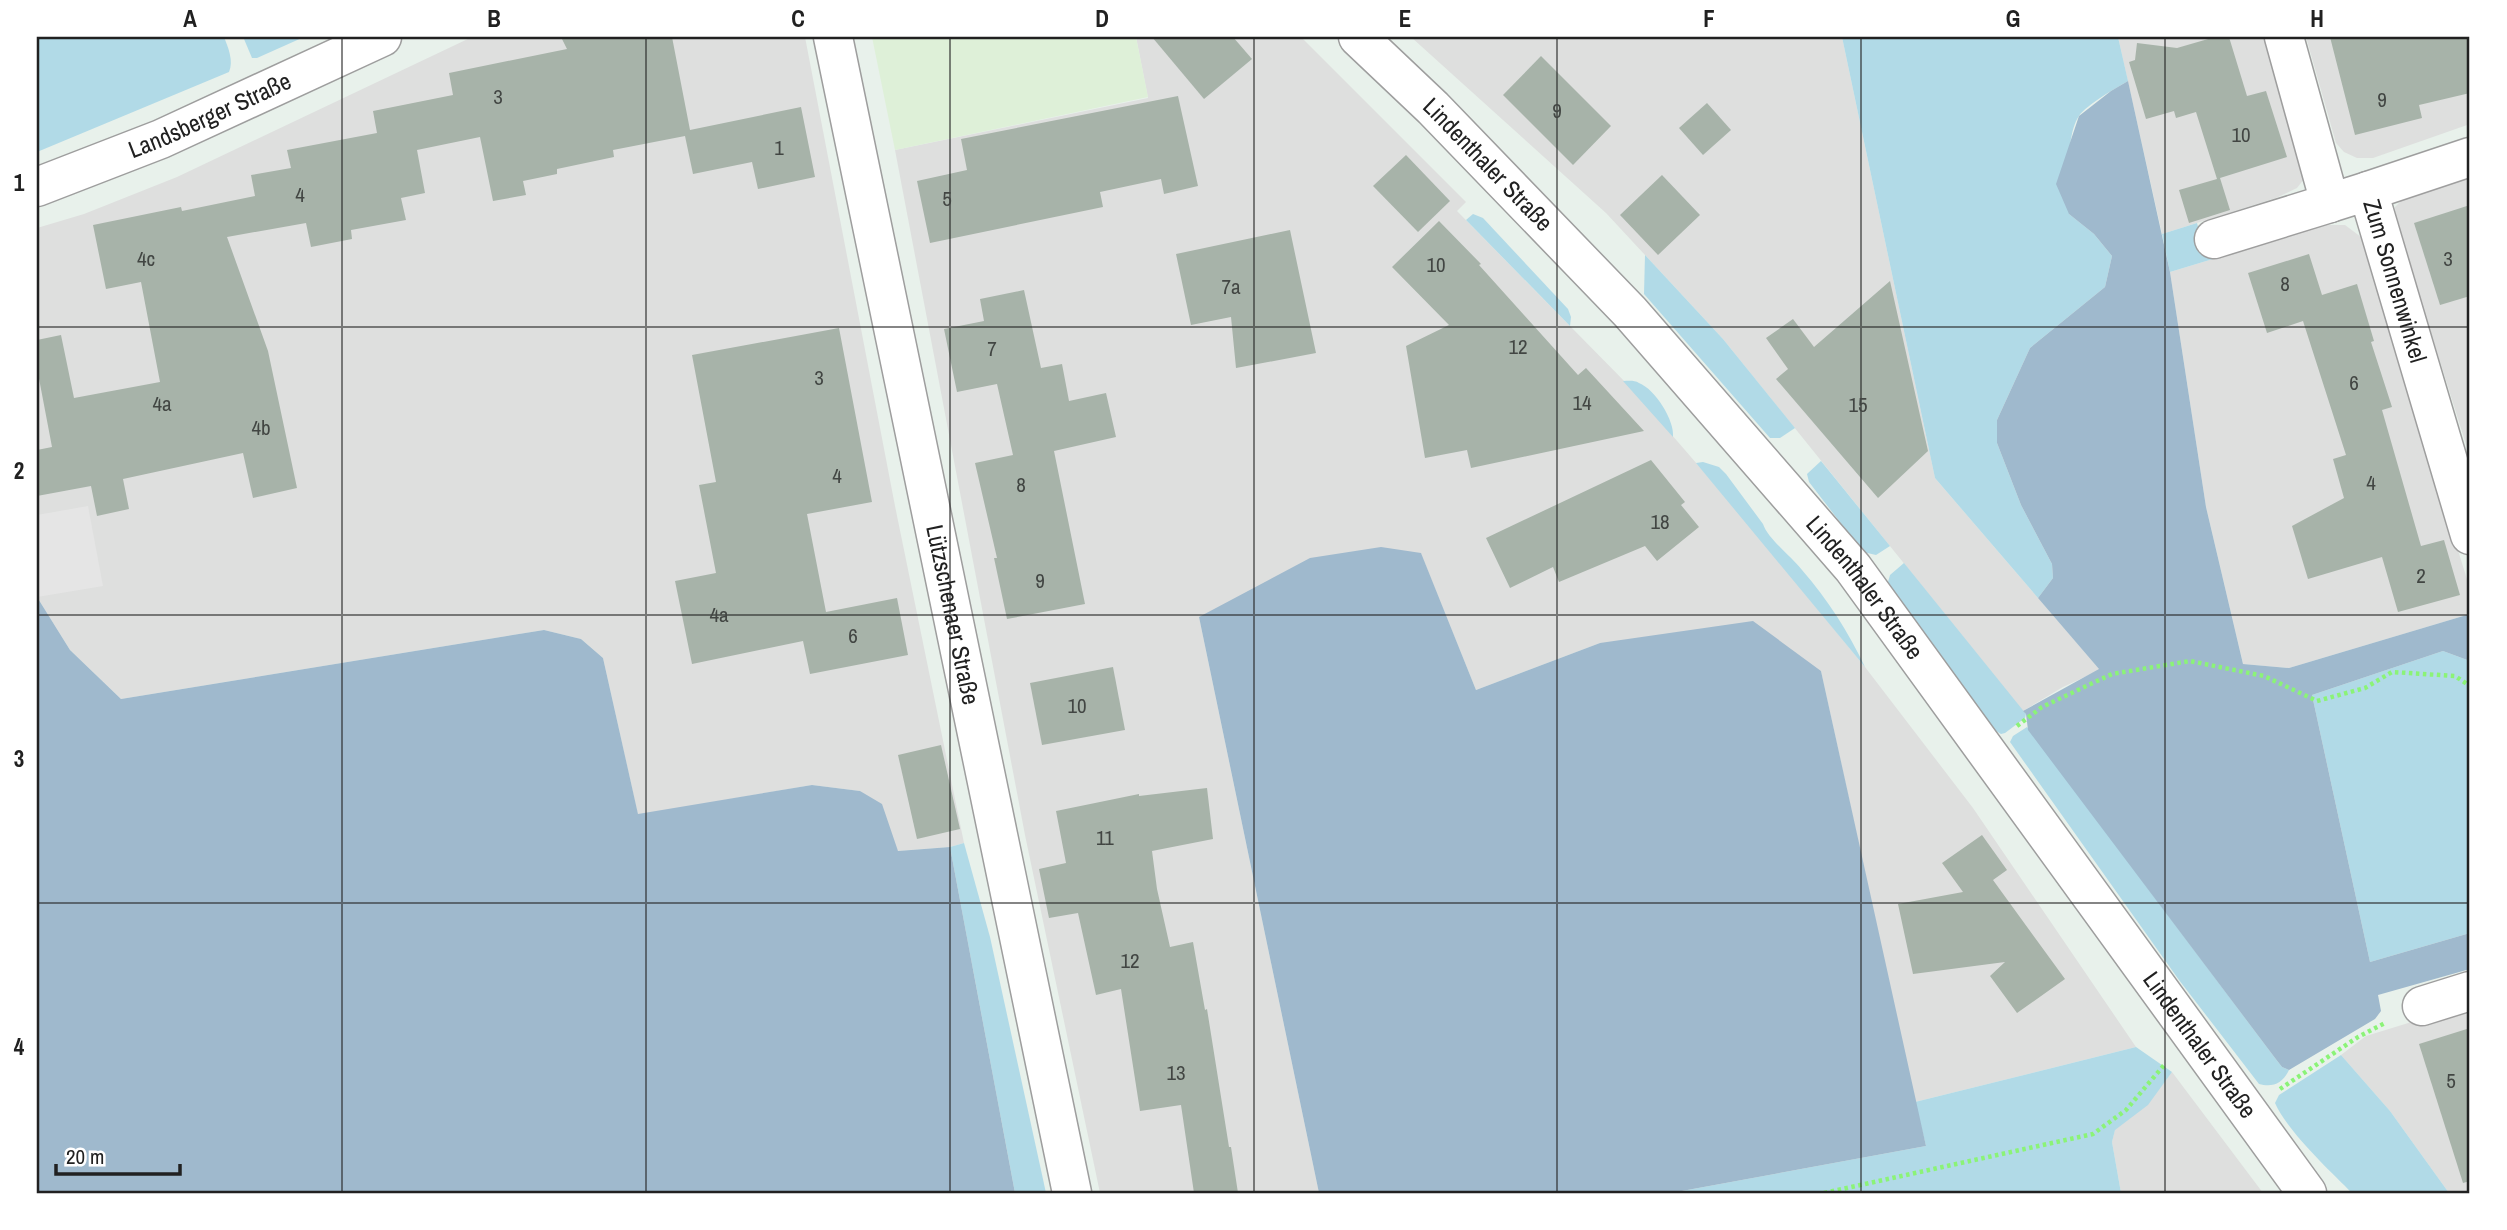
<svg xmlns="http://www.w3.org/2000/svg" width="2507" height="1230" font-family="'Archivo Narrow',sans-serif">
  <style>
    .residential { fill: #dedfde }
    .commercial { fill: #def0d8 }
    .grass { fill: #b1dae7 }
    .forest { fill: #9fb9cd }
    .parking { fill: #e5e5e5 }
    .building { fill: #a7b3a9 }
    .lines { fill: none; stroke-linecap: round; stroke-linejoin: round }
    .minor-casing { stroke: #9e9e9e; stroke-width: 41 }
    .path { stroke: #8bf377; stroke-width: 4.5; stroke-dasharray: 3.5 3.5; stroke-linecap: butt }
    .minor { stroke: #fff; stroke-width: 38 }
    .grid { fill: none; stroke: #212121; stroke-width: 2; stroke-opacity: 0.55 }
    .labels { text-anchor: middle; stroke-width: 7; stroke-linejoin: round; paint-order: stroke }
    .number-label { font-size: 21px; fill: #424643 }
    .street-label { font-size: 24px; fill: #212121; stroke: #fff }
    .neatline { fill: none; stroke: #212121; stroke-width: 2.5 }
    .grid-label { font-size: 23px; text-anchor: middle; font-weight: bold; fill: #212121 }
  </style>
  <rect width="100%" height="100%" fill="#e8f1eb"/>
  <!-- residential -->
  <g class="residential">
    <polygon points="472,37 805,37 895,506 964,843 950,847 898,851 860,791 812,785 638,815 603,658 581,639 544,630 121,699 70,650 37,597 37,228 84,214 177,177"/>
    <polygon points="1136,37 1301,37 1466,202 1457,211 1633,390 1729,501 1865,667 1973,808 2136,1047 1915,1102 1821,671 1600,643 1476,690 1421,554 1199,617 1319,1193 1100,1193 1025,835 895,150 1148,98"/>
    <polygon points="1411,37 1842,37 1935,478 2100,670 2063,687 2023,711 1723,339 1606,213"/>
    <polygon points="2118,37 2269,37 2304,179 2297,188 2276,198 2162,234"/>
    <polygon points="2306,37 2470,37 2470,124 2373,158 2357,158 2344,152 2336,143"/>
    <polygon points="2470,177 2470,457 2396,221 2395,207 2406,196"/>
    <polygon points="2325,225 2345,225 2361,237 2470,589 2470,614 2289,668 2243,664 2206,507 2170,272"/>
    <polygon points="2470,1004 2470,1193 2449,1193 2390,1111 2341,1055 2366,1036"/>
    <polygon points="2172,1072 2263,1193 2121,1193 2112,1142 2115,1129 2147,1105"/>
  </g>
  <!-- commercial -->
  <polygon class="commercial" points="872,37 1136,37 1148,97 895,150"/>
  <!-- grass -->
  <g class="grass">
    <path d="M37 37H224C228 47 234 61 229 72L37 152Z"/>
    <polygon points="249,37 304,37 257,58 252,58 244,39"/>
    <path d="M1842 37H2118L2128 81C2116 88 2086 105 2079 116 2065 136 2069 189 2069 214L2094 234 2112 256 2105 287 2030 348 1997 420V443L2021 505 2052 564 2053 578 2038 598 1935 478Z"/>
    <polygon points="1473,214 1483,218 1568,309 1571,317 1570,326 1466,220"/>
    <polygon points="2197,223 2201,238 2292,235 2170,272 2162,234"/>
    <polygon points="1645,255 1723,339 1795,428 1780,438 1770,438 1644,294"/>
    <path d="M1623 381C1629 381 1634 380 1639 383 1655 389 1675 421 1673 437Z"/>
    <polygon points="1821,461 1890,546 1876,555 1863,552 1809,482 1807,474"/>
    <path d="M1703 462 1719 467 1726 474 1763 524C1768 539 1791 556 1802 570 1828 600 1848 631 1865 667L1696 463Z"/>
    <polygon points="1904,563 2026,714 2025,718 2005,733 2001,734 1993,729 1921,628 1895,597 1888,582 1890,575"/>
    <polygon points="2443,651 2470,661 2470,933 2370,962 2312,695"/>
    <path d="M2027 727 2275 1058 2282 1067 2289 1070C2283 1083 2273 1088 2259 1084L2179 980 2010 742 2013 736Z"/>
    <polygon points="964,843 990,937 1046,1193 1015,1193 950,847"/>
    <polygon points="2136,1047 2172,1072 2148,1105 2115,1130 2112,1142 2121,1193 1671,1193 1926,1146 1915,1102"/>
    <path d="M2341 1055 2390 1111 2449 1193H2352C2329 1170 2288 1132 2275 1103L2279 1095Z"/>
  </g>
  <!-- forest -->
  <g class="forest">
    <polygon points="2128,81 2170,272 2206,507 2243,664 2289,668 2470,614 2470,661 2443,651 2312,695 2370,962 2470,933 2470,969 2378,995 2381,1011 2375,1019 2289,1070 2282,1067 2275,1058 2028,730 2026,714 2023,711 2099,669 2038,598 2053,578 2052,564 2021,505 1997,443 1997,420 2030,348 2105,287 2112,256 2094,234 2069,214 2056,184 2079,116 2111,91"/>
    <polygon points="1381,547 1421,553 1476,690 1600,643 1753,621 1821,671 1926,1146 1671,1193 1319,1193 1199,617 1310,558"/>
    <polygon points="37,597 70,650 121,699 544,630 581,639 603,658 638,814 812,785 860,791 882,804 898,851 950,847 1015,1193 37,1193"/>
  </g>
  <!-- parking -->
  <polygon class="parking" points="88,506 103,586 37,597 37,515"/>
  <!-- building -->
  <g class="building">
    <polygon points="561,37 672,37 690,130 801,107 815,177 758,189 752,162 693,174 685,136 613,150 614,157 557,169 557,174 523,181 526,195 493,201 480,137 417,150 425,193 401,198 406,220 351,230 352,239 311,247 306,223 227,237 268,351 297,488 253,498 243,453 123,479 129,509 97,516 91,486 37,496 37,450 52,447 37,368 37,340 61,335 74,398 160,382 141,282 106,289 93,225 181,207 182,211 255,196 251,175 291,168 287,150 377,133 373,111 453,95 449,73 567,49"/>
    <polygon points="1152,37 1233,37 1252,59 1204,99"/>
    <polygon points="2215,37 2229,37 2247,96 2266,91 2287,157 2220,178 2230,210 2189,223 2179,190 2217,179 2196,112 2176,118 2174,111 2146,119 2129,62 2135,60 2137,43 2177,48"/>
    <polygon points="2330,37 2470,37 2470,93 2419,105 2422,118 2355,135"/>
    <polygon points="1541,56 1611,126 1573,165 1503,95"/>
    <polygon points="1178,96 1198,186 1164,194 1161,179 1100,192 1103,207 930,243 917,181 967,170 961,139"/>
    <polygon points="1707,103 1731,130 1703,155 1679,128"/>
    <polygon points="1406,155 1450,201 1418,232 1373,186"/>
    <polygon points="1662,175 1700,215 1658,255 1620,215"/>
    <polygon points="2470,205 2470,296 2440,305 2414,223"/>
    <polygon points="1439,221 1481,264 1479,265 1578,375 1586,368 1644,431 1471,468 1467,450 1425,458 1406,346 1449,325 1392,267"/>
    <polygon points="1290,230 1316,353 1236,368 1231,317 1191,325 1176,254"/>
    <polygon points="2309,254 2322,295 2357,284 2374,341 2371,342 2392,407 2382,410 2421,546 2444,540 2460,595 2398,612 2382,557 2308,579 2292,526 2344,498 2333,459 2346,455 2303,321 2267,333 2248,273"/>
    <polygon points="1890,281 1928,451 1878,498 1776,379 1788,369 1766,338 1793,319 1814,347"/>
    <polygon points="1024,290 1041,368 1062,364 1069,401 1106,393 1116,437 1054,451 1085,604 1007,619 994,558 997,558 975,463 1013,455 997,384 957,392 944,329 984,321 980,299"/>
    <polygon points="839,328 872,502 807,514 826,612 897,598 908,655 810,674 803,641 692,664 675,581 716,573 699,485 716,482 692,355"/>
    <polygon points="1651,460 1685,502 1681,505 1699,527 1657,561 1645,546 1559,582 1553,567 1510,588 1486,538"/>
    <polygon points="1113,667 1125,730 1042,745 1030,683"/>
    <polygon points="941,745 960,829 917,839 898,755"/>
    <polygon points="1207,788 1213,839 1152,851 1157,889 1170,947 1193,942 1205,1010 1207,1009 1229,1147 1231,1147 1238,1193 1194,1193 1181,1105 1140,1111 1121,989 1096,995 1078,913 1049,918 1039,869 1066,863 1056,811 1139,794 1139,796"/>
    <polygon points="1982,835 2007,870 1993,880 2065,979 2017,1013 1990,976 2005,962 1913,974 1898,904 1963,892 1942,863"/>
    <polygon points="2470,1028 2470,1181 2463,1183 2419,1044"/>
  </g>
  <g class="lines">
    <defs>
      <g id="minor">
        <path id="s1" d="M833 37 1072 1193"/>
        <path id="s2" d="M1358 37 1433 108 1630 312 1853 568 2307 1193"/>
        <path id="s3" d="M2284 37 2330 203 2368 191 2470 535"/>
        <path id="s4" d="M37 187 161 139 382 37"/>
        <polyline points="2368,191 2470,157"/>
        <polyline points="2214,239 2330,203"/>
        <polyline points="2422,1006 2470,991"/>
      </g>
    </defs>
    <!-- minor casing -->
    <use href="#minor" class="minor-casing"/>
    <!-- path -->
    <g class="path">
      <polyline points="2017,726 2042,707 2112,674 2190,661 2264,676 2317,701 2365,688 2392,672 2455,676 2470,686"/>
      <polyline points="2280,1089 2358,1037 2385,1023"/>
      <polyline points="1824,1193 2093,1134 2126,1110 2165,1064"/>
    </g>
    <!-- minor -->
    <use href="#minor" class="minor"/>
  </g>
  <!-- grid -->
  <path class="grid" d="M342 37V1193M646 37V1193M950 37V1193M1254 37V1193M1557 37V1193M1861 37V1193M2165 37V1193M37 327H2470M37 615H2470M37 903H2470"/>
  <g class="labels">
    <!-- number labels -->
    <g class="number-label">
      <text x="498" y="104">3</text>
      <text x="2382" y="107">9</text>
      <text x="1557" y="118">9</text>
      <text x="2241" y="142">10</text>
      <text x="779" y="155">1</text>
      <text x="300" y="202">4</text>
      <text x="947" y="206">5</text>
      <text x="146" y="266">4c</text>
      <text x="2448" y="266">3</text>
      <text x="1436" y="272">10</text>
      <text x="2285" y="291">8</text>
      <text x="1231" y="294">7a</text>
      <text x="1518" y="354">12</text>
      <text x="992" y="356">7</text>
      <text x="819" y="385">3</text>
      <text x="2354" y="390">6</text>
      <text x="1582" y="410">14</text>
      <text x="162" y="411">4a</text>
      <text x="1858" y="412">15</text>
      <text x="261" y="435">4b</text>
      <text x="837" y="483">4</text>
      <text x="2371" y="490">4</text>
      <text x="1021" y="492">8</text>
      <text x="1660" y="529">18</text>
      <text x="2421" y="583">2</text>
      <text x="1040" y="588">9</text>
      <text x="719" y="622">4a</text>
      <text x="853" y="643">6</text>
      <text x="1077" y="713">10</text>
      <text x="1105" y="845">11</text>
      <text x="1130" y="968">12</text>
      <text x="1176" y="1080">13</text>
      <text x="2451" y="1088">5</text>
    </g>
    <!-- street labels -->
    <g class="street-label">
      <text dy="8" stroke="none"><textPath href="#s4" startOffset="187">Landsberger Straße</textPath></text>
      <text dy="8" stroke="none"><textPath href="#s2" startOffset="182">Lindenthaler Straße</textPath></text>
      <text dy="8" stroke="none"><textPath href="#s3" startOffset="306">Zum Sonnenwinkel</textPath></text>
      <text dy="8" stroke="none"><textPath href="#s2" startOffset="749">Lindenthaler Straße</textPath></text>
      <text dy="8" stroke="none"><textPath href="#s1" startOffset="590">Lützschenaer Straße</textPath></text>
      <text dy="8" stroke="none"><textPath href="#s2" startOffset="1316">Lindenthaler Straße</textPath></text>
    </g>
  </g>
  <!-- border -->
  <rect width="2507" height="1230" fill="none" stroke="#ffffff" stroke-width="77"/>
  <!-- scale -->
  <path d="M56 1164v10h124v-10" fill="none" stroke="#212121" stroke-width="3.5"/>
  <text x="66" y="1164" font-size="21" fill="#212121" stroke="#ffffff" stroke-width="5" paint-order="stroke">20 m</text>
  <rect x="38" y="38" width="2430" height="1154" class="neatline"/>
  <g class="grid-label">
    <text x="190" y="27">A</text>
    <text x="494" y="27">B</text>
    <text x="798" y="27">C</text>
    <text x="1102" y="27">D</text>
    <text x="1405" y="27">E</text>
    <text x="1709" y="27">F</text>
    <text x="2013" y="27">G</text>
    <text x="2317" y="27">H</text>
    <text x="19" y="191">1</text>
    <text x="19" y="479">2</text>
    <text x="19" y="767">3</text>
    <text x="19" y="1055">4</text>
  </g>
</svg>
